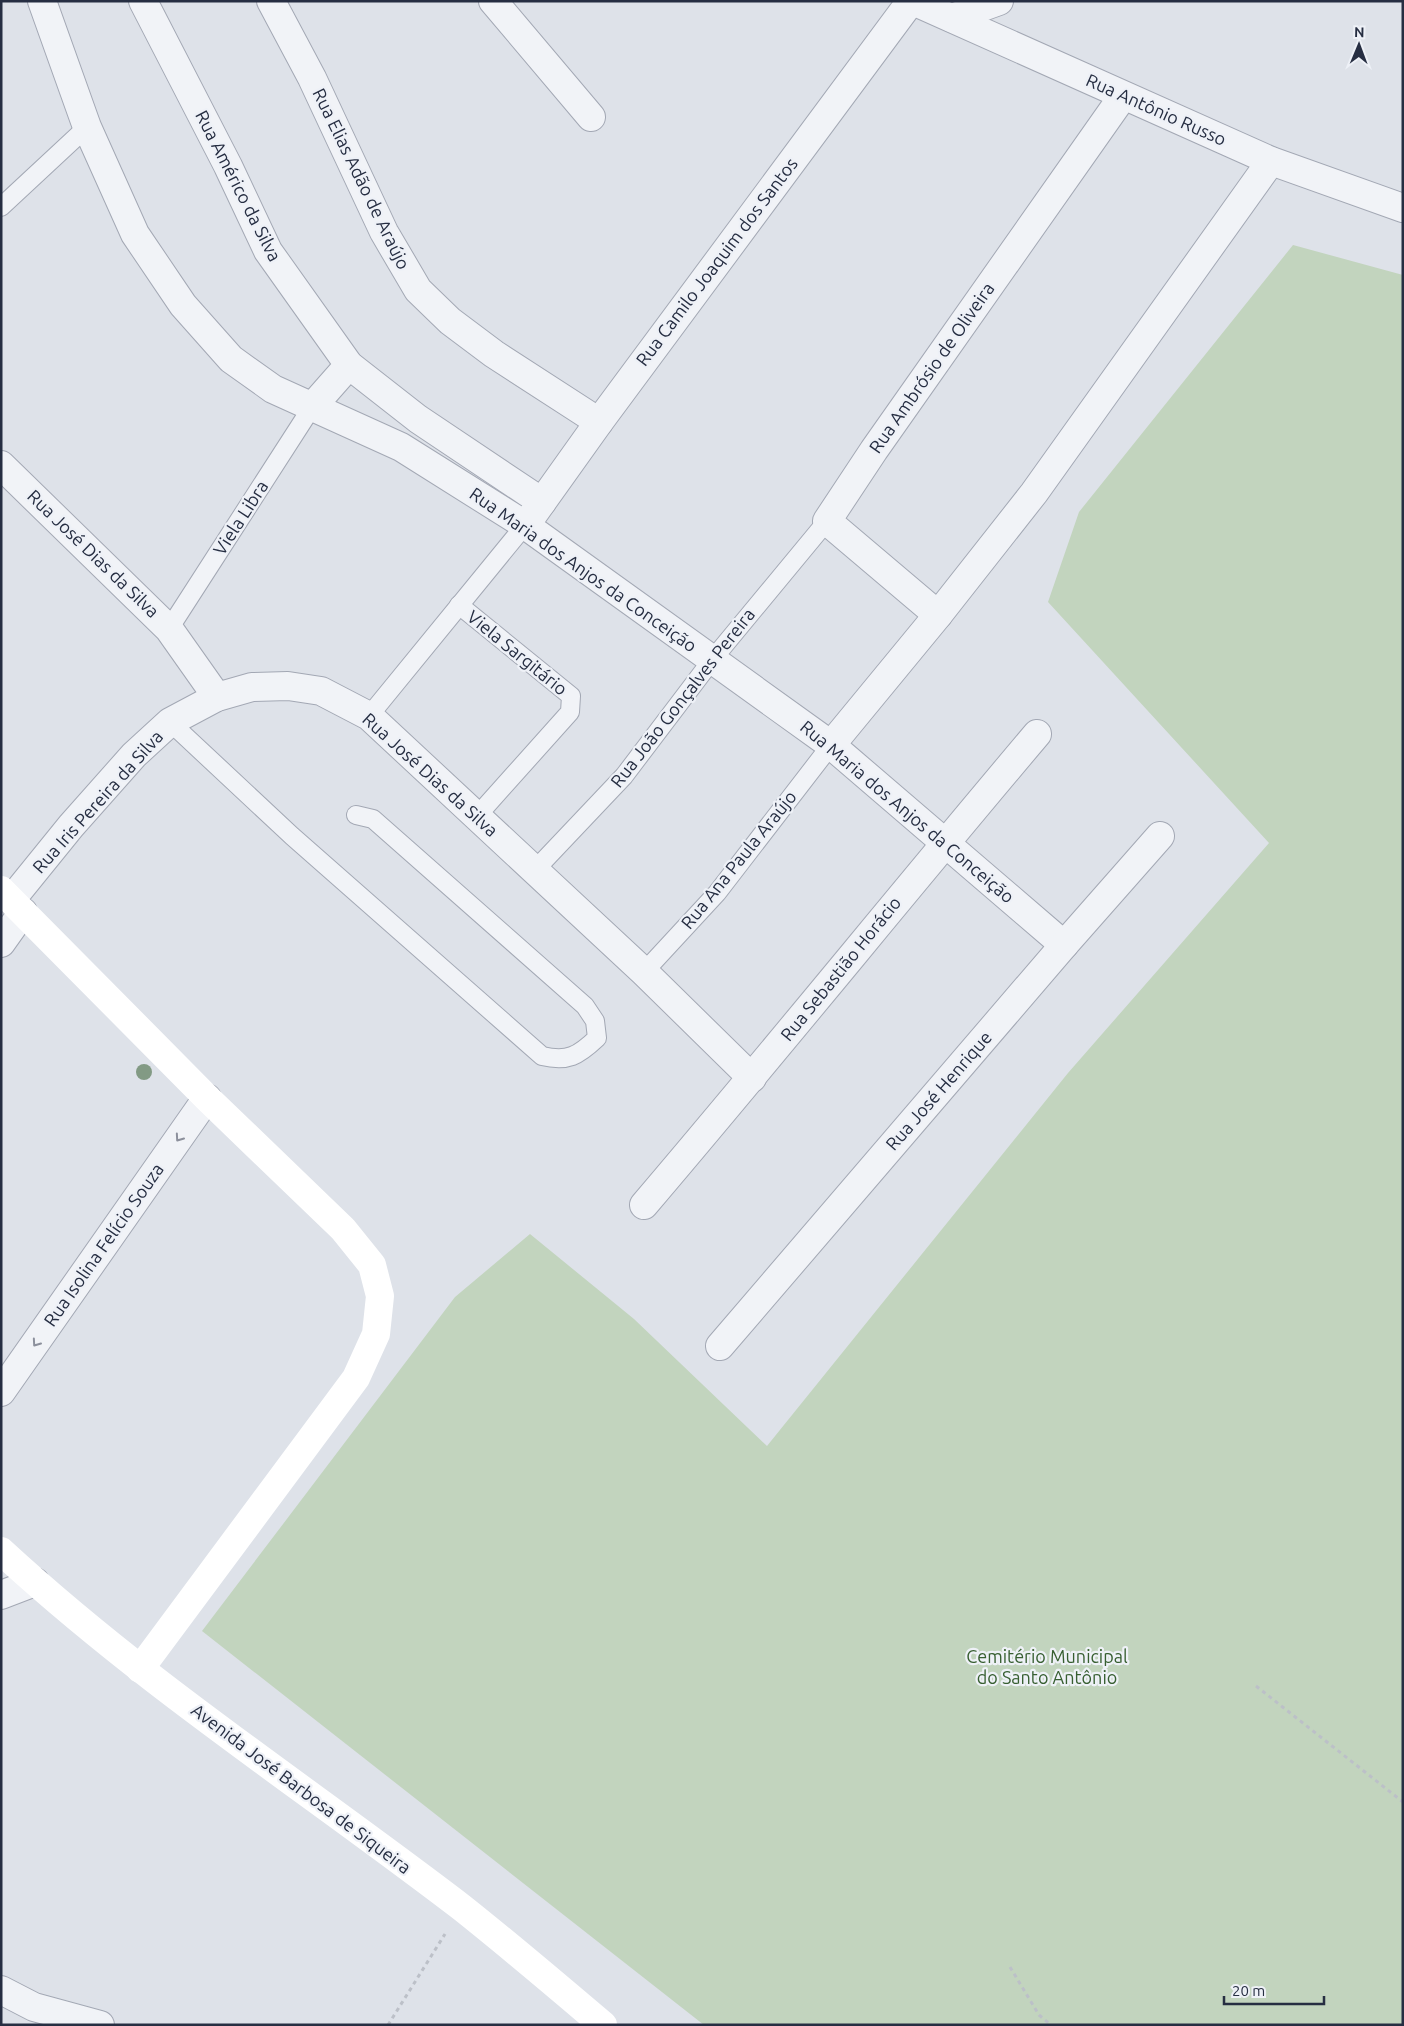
<svg xmlns="http://www.w3.org/2000/svg" width="1404" height="2026" font-family="Ubuntu,sans-serif">
  <style>
    .green { fill: #c2d4be }
    .lines { fill: none; stroke-linecap: round; stroke-linejoin: round }
    .lane-casing { stroke: #a3a8b4; stroke-width: 20 }
    .street-casing { stroke: #a3a8b4; stroke-width: 30 }
    .path { stroke: #bcc0c8; stroke-width: 3; stroke-dasharray: 4 4; stroke-linecap: butt }
    .lane { stroke: #f1f3f7; stroke-width: 18 }
    .street { stroke: #f1f3f7; stroke-width: 28 }
    .secondary { stroke: #fff; stroke-width: 28 }
    .tree { fill: #829a84 }
    .oneway { stroke: #8c909c }
    .labels { text-anchor: middle; stroke-width: 4.5; stroke-linejoin: round; paint-order: stroke }
    .street-label { font-size: 18px; fill: #262e42; stroke: #eef1f7 }
    .park-label { font-size: 18px; fill: #375f31; stroke: #eef1f7 }
  </style>
  <rect width="100%" height="100%" fill="#dee2e9"/>
  <!-- green -->
  <polygon class="green" points="1293,245 1403,275 1403,2025 704,2025 202,1631 455,1297 530,1234 634,1319 767,1446 1068,1073 1269,843 1048,602 1079,512"/>
  <g class="lines">
    <defs>
      <g id="lane">
        <polyline points="1,207 87,127"/>
        <polyline points="459,605 571,696 570,712 477,816"/>
        <polyline points="169,629 312,407"/>
        <polyline points="369,716 525,525"/>
        <path d="M170 722 292 836 542 1056C568 1062 578 1056 597 1038L595 1021 585 1006 373 819 356 815"/>
        <polyline points="534,871 624,776 712,660 827,521"/>
        <polyline points="644,972 717,893 831,745"/>
      </g>
      <g id="street">
        <polyline points="42,1 87,127 135,234 183,305 231,359 273,389 401,447 525,525 831,745 1064,945"/>
        <polyline points="143,1 228,166 268,251 349,365 418,419 542,502"/>
        <polyline points="271,1 312,78 384,232 418,290 450,321 494,354 599,422"/>
        <polyline points="493,1 591,117"/>
        <polyline points="913,1 1271,161 1403,208"/>
        <polyline points="952,18 999,1"/>
        <polyline points="312,407 349,365"/>
        <polyline points="1,465 169,629 217,697"/>
        <polyline points="532,516 599,422 911,1"/>
        <polyline points="938,615 827,521 874,450 1123,96"/>
        <polyline points="831,745 938,615 1034,493 1271,161"/>
        <polyline points="11,900 71,826 134,755 170,722 217,697 252,687 288,686 321,691 369,716 644,972 752,1078"/>
        <polyline points="1,943 23,912"/>
        <path d="M644 1205C777 1049 905 890 1037 734"/>
        <polyline points="720,1346 1064,945 1160,836"/>
        <polyline points="1,1392 207,1098"/>
        <polyline points="1,1595 35,1582"/>
        <polyline points="1,1990 34,2007 100,2025"/>
      </g>
    </defs>
    <!-- lane casing -->
    <use href="#lane" class="lane-casing"/>
    <!-- street casing -->
    <use href="#street" class="street-casing"/>
    <!-- path -->
    <g class="path">
      <polyline points="1256,1686 1403,1802"/>
      <polyline points="1010,1967 1039,2015 1051,2025"/>
      <polyline points="388,2025 445,1934"/>
    </g>
    <!-- lane -->
    <use href="#lane" class="lane"/>
    <!-- street -->
    <use href="#street" class="street"/>
    <!-- secondary -->
    <g class="secondary">
      <polyline points="1,890 207,1098 343,1229 372,1265 380,1296 376,1334 356,1378 140,1669"/>
      <path d="M1 1551C144 1683 307 1789 461 1907 509 1945 556 1985 603 2025"/>
    </g>
  </g>
  <!-- trees -->
  <circle class="tree" cx="144" cy="1072" r="8"/>
  <!-- one-way arrows -->
  <defs><path id="oneway-chevron" d="M-2-3.5L2.5 0L-2 3.5" fill="none" stroke-width="1.6" stroke-linecap="round" stroke-linejoin="round" transform="scale(1.25)"/></defs>
  <g class="oneway">
    <use href="#oneway-chevron" transform="translate(179 1138) rotate(125)"/>
    <use href="#oneway-chevron" transform="translate(36 1343) rotate(125)"/>
  </g>
  <g class="labels">
    <!-- street labels -->
    <g class="street-label">
      <text transform="translate(1156 110) rotate(24)" y="6">Rua Antônio Russo</text>
      <text transform="translate(361 179) rotate(64)" y="6">Rua Elias Adão de Araújo</text>
      <text transform="translate(238 186) rotate(63)" y="6">Rua Américo da Silva</text>
      <text transform="translate(717 262) rotate(-53)" y="6">Rua Camilo Joaquim dos Santos</text>
      <text transform="translate(932 368) rotate(-55)" y="6">Rua Ambrósio de Oliveira</text>
      <text transform="translate(241 518) rotate(-57)" y="6">Viela Libra</text>
      <text transform="translate(93 554) rotate(44)" y="6">Rua José Dias da Silva</text>
      <text transform="translate(583 570) rotate(35)" y="6">Rua Maria dos Anjos da Conceição</text>
      <text transform="translate(517 653) rotate(39)" y="6">Viela Sargitário</text>
      <text transform="translate(683 698) rotate(-52)" y="6">Rua João Gonçalves Pereira</text>
      <text transform="translate(430 775) rotate(42)" y="6">Rua José Dias da Silva</text>
      <text transform="translate(98 802) rotate(-48)" y="6">Rua Iris Pereira da Silva</text>
      <text transform="translate(907 812) rotate(40)" y="6">Rua Maria dos Anjos da Conceição</text>
      <text transform="translate(739 860) rotate(-51)" y="6">Rua Ana Paula Araújo</text>
      <text transform="translate(841 969) rotate(-51)" y="6">Rua Sebastião Horácio</text>
      <text transform="translate(939 1091) rotate(-49)" y="6">Rua José Henrique</text>
      <text transform="translate(104 1245) rotate(-55)" y="6">Rua Isolina Felício Souza</text>
      <text transform="translate(301 1789) rotate(37)" y="6">Avenida José Barbosa de Siqueira</text>
    </g>
    <!-- park labels -->
    <g class="park-label">
      <text x="1047" y="1663">Cemitério Municipal<tspan x="1047" dy="21">do Santo Antônio</tspan></text>
    </g>
  </g>
  <!-- border -->
  <rect width="1404" height="2026" fill="none" stroke="#262e42" stroke-width="5"/>
  <!-- north arrow -->
  <g transform="translate(1359 45) rotate(1)" stroke="#eef1f7" stroke-width="4" paint-order="stroke">
  <path d="M0-4L9 19L0 12L-9 19Z" fill="#262e42"/>
  <text y="-8" font-size="14" font-weight="bold" text-anchor="middle" fill="#262e42">N</text>
  </g>
  <!-- scale -->
  <path d="M1224 1996v8h100v-8" fill="none" stroke="#262e42" stroke-width="2.5"/>
  <text x="1232" y="1996" font-size="15" fill="#262e42" stroke="#eef1f7" stroke-width="4" paint-order="stroke">20 m</text>
</svg>
